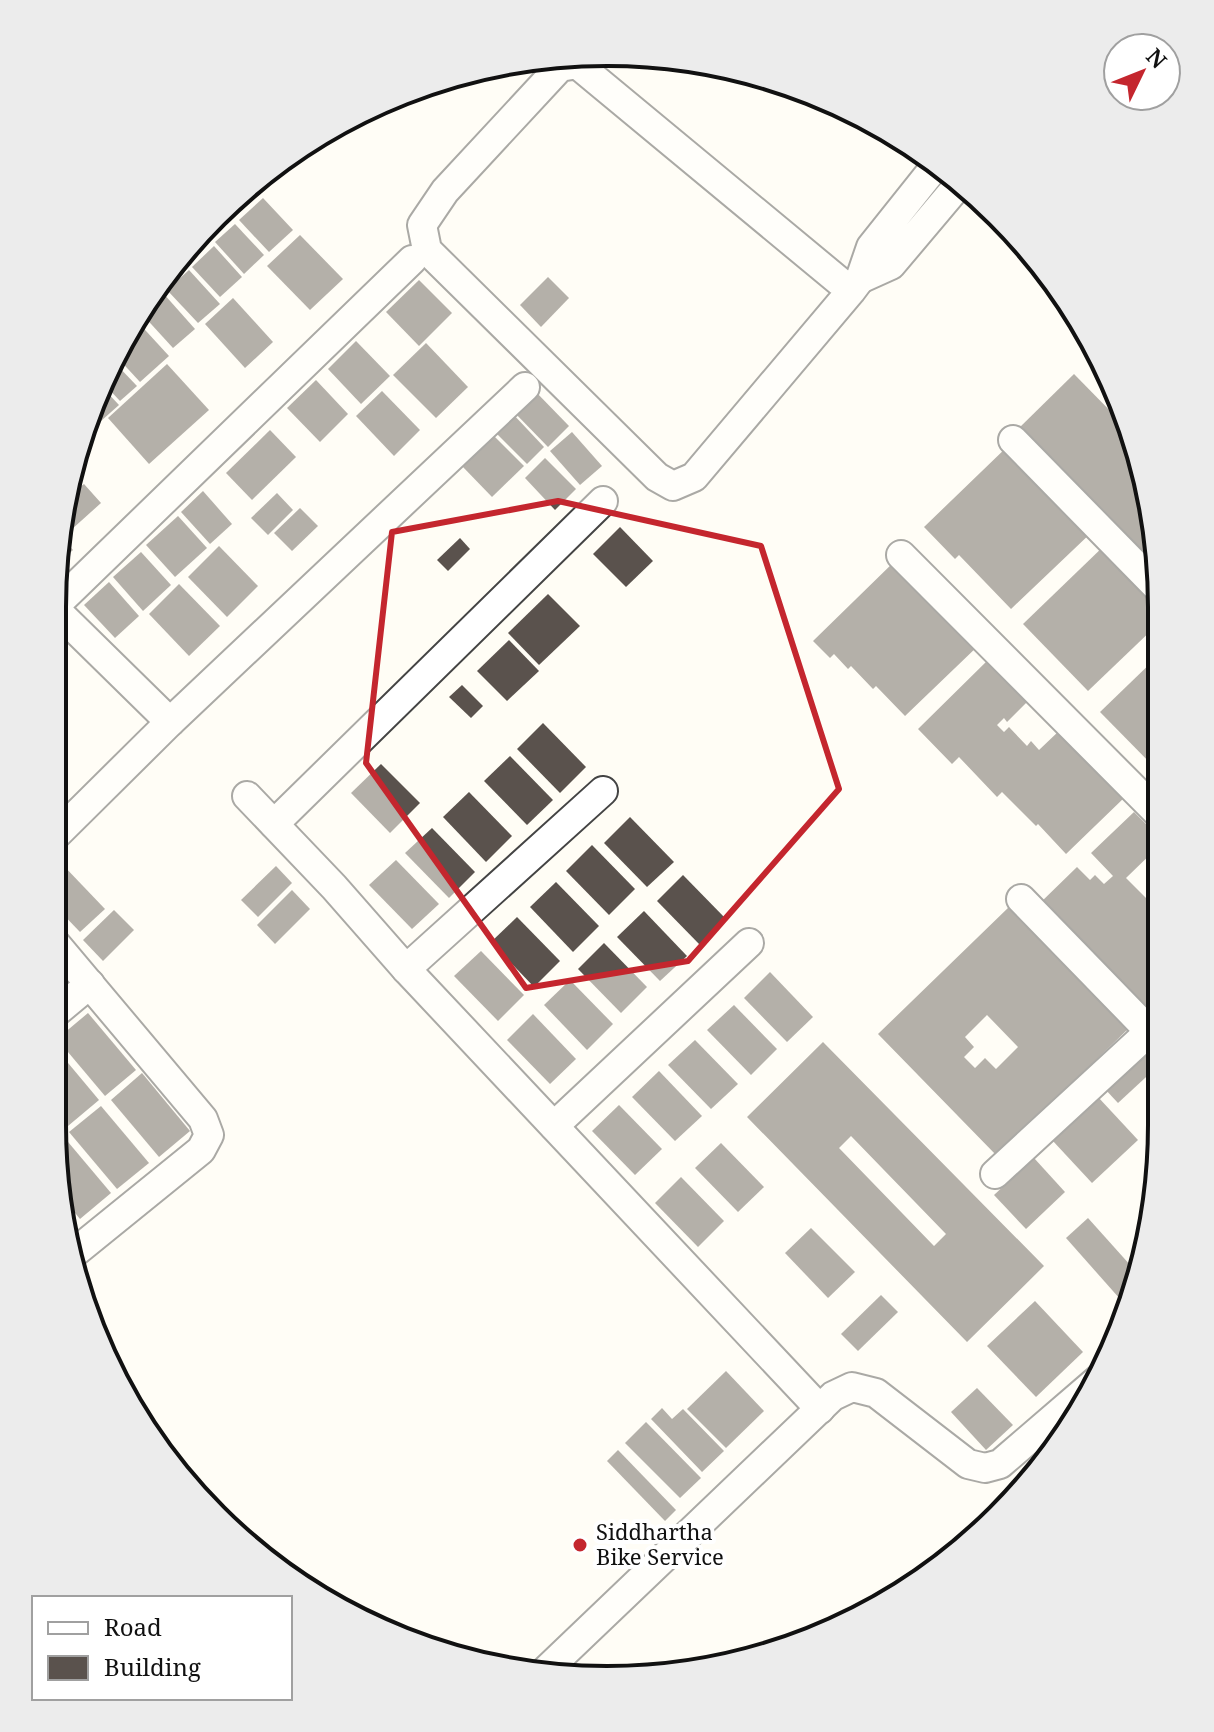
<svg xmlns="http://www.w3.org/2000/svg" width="1214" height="1732" font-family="'Noto Serif',serif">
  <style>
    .building { fill: #5a524d; fill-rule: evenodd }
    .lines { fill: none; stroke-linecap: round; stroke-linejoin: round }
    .minor-casing { stroke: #444; stroke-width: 32 }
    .minor { stroke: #fff; stroke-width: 28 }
    .marked { fill: none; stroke: #c4262e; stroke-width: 6; stroke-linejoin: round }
    .poi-dot { fill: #c4262e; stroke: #fff; stroke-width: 3 }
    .labels { text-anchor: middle; stroke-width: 8; stroke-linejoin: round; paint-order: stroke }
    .poi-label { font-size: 22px; fill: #111; stroke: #fff; text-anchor: start }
    .rim { fill: none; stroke: #111; stroke-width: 4 }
  </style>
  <rect width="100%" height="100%" fill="#fffdf5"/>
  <!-- building -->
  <g class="building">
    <polygon points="263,198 293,230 269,252 239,220"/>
    <polygon points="235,224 264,255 244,274 215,242"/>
    <polygon points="300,235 343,279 310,310 267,266"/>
    <polygon points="214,246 242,277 220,297 192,267"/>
    <polygon points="189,270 220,304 198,323 167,290"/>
    <polygon points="548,277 569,298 541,327 520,305"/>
    <polygon points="419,280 452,313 419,346 386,312"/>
    <polygon points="163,293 195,329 173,348 141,313"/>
    <polygon points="233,298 273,342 245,368 205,324"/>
    <polygon points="135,319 169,356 140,382 116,356 127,329"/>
    <polygon points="356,341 390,376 361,404 328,369"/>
    <polygon points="426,343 468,387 436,418 393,375"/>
    <polygon points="114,362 137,386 120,401 105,385"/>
    <polygon points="167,364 209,410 149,464 108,418"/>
    <polygon points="1074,374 1124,425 1157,534 1157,574 1017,430"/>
    <polygon points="316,380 348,414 320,442 287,408"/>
    <polygon points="104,389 119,405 101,421 94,414"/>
    <polygon points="534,390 569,426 548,447 513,411"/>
    <polygon points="382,391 420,430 394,456 356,416"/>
    <polygon points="512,413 544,447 527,464 494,431"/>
    <polygon points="270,430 296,457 252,500 226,473"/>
    <polygon points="572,432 602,466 580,485 550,451"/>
    <polygon points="492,434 524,466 492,497 461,465"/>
    <polygon points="1010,444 1093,531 1011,609 959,555 955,559 924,527"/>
    <polygon points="545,458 576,489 555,510 525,478"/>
    <polygon points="71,477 80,487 84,484 101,503 71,530 62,521 63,498"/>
    <polygon points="203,491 232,524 210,544 181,512"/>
    <polygon points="277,493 293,510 268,535 251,518"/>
    <polygon points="300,508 318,526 292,551 274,533"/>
    <polygon points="178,516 207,548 175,577 146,545"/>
    <polygon points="620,527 653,561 626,587 593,554"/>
    <polygon points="62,538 73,550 62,560"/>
    <polygon points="460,538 470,549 448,571 437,560"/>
    <polygon points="1107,543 1158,596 1158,624 1088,691 1023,624"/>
    <polygon points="219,546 258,586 227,617 188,577"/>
    <polygon points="141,552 171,585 143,611 113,577"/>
    <polygon points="897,559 980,644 905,716 876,686 873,689 851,666 848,669 834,654 830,658 813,641"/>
    <polygon points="109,582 139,616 115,638 84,605"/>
    <polygon points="179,584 220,626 189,656 149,614"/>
    <polygon points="548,594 580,626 539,665 508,633"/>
    <polygon points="509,640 539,671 507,701 477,671"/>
    <polygon points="1158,656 1159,772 1100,712"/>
    <polygon points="990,658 1030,699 1007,722 1004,718 997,725 1004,732 1009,727 1027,746 1031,741 1039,750 1060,730 1125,797 1066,854 1038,824 1036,826 1002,792 997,797 959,757 952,764 918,729"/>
    <polygon points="462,685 483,706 471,718 449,697"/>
    <polygon points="543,723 586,767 560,793 517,749"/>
    <polygon points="510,756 553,800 527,825 484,781"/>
    <polygon points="381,764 420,803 390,833 351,793"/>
    <polygon points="469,792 512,836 486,862 443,817"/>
    <polygon points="1134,812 1159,837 1159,846 1126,878 1156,908 1159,905 1160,1000 1146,1014 1039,904 1077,867 1090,880 1095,875 1104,884 1113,876 1091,853"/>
    <polygon points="630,817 674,862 647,887 604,843"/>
    <polygon points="432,828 475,872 449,898 405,853"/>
    <polygon points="592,845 635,889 609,915 566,871"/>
    <polygon points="396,860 439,904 412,929 369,885"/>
    <polygon points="61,863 105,909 80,932 56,907 56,868"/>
    <polygon points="276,866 292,883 258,917 241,900"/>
    <polygon points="683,875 726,919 700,945 657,901"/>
    <polygon points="556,882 599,926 573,952 530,907"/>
    <polygon points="292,890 310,909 275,944 257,925"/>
    <path d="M1009 907 1127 1030 997 1156 878 1034ZM987 1015 1018 1047 996 1069 985 1058 975 1068 964 1057 974 1047 965 1037Z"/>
    <polygon points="114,910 134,930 103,961 83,940"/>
    <polygon points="644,911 687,956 660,981 617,937"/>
    <polygon points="517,917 560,961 534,987 491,942"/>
    <polygon points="604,943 647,987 621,1013 578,969"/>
    <polygon points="481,951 524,995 498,1021 454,976"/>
    <polygon points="770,972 813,1017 787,1042 744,998"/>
    <polygon points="570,980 613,1024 587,1050 544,1005"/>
    <polygon points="734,1005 777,1049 751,1075 707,1030"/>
    <polygon points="88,1013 136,1070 105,1096 57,1039"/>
    <polygon points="533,1014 576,1059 550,1084 507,1040"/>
    <polygon points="695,1040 738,1084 711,1109 668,1065"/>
    <path d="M823 1042 1044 1266 967 1342 747 1117ZM851 1136 946 1234 934 1246 839 1148Z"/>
    <polygon points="53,1045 99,1100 68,1126 52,1107"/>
    <polygon points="1143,1051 1158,1066 1118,1103 1104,1088"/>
    <polygon points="659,1071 702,1116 675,1141 632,1097"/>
    <polygon points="142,1073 190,1131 159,1157 111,1100"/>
    <polygon points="1098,1097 1138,1140 1092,1183 1052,1140"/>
    <polygon points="619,1105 662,1149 635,1175 592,1131"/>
    <polygon points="101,1106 149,1163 117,1189 69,1132"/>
    <polygon points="63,1136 111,1193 80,1219 62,1197 54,1143"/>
    <polygon points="721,1143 764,1187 738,1212 695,1168"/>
    <polygon points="1034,1158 1065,1192 1026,1229 994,1195"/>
    <polygon points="681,1177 724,1221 698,1247 655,1203"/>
    <polygon points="1088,1218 1140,1276 1128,1308 1066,1238"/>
    <polygon points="811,1228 855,1272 828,1298 785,1253"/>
    <polygon points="881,1295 898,1312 858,1351 841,1334"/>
    <polygon points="1035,1301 1083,1352 1036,1397 987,1346"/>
    <polygon points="726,1371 764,1411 726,1448 687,1409"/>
    <polygon points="977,1388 1013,1425 986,1450 951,1412"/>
    <polygon points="662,1408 672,1419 683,1409 724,1451 702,1472 651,1419"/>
    <polygon points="646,1422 701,1478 680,1498 625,1443"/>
    <polygon points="618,1450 676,1510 665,1521 607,1461"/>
  </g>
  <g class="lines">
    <defs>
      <g id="minor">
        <polyline points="938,163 871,247 860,279 891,265 961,182"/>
        <polyline points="851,291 577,64 560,67 445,191 422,225 427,250 657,477 673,486 694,477 851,291 860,279"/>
        <polyline points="1013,440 1157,587"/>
        <polyline points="901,555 1159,814"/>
        <polyline points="61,600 412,260"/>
        <polyline points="61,615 170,722"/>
        <polyline points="247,796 334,887 406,969 820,1409"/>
        <polyline points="274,824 603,501"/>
        <polyline points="57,834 170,722 525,387"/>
        <polyline points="1021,899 1160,1042"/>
        <polyline points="55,943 203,1119 209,1135 201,1150 69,1257"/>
        <polyline points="406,969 603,791"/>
        <polyline points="54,1014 90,984"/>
        <polyline points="554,1126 749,943"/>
        <polyline points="995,1174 1160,1022"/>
        <polyline points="541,1675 833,1396 852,1387 876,1393 968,1464 985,1468 1000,1464 1100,1378"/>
      </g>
    </defs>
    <!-- minor casing -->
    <use href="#minor" class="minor-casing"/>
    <!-- minor -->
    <use href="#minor" class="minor"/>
  </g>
  <!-- marked area -->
  <path d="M0 0H1214V1732H0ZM558 501 761 546 839 789 688 961 526 988 366 763 392 532Z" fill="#fffdf5" fill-opacity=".55" fill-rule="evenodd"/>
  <path class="marked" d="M558 501 761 546 839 789 688 961 526 988 366 763 392 532Z"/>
  <!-- markers -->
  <circle class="poi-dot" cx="580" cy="1545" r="8"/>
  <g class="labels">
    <!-- poi labels -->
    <g class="poi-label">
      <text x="596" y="1540">Siddhartha<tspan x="596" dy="25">Bike Service</tspan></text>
    </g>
  </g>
  <!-- crop -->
  <path d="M0 0H1214V1732H0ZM607 66H607A541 541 0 0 1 1148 607V1125A541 541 0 0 1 607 1666H607A541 541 0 0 1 66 1125V607A541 541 0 0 1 607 66Z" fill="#ececec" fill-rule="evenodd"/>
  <path class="rim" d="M607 66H607A541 541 0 0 1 1148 607V1125A541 541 0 0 1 607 1666H607A541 541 0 0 1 66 1125V607A541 541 0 0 1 607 66Z"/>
  <!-- legend -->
  <rect x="32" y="1596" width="260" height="104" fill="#ffffff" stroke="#a0a0a0" stroke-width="2"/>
  <rect x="48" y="1622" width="40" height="12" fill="#ffffff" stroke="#a0a0a0" stroke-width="2"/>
  <text x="104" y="1636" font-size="24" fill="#111111">Road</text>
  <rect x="48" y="1656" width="40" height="24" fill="#5a524d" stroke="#a0a0a0" stroke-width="2"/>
  <text x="104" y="1676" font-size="24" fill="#111111">Building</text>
  <!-- north arrow -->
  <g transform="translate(1142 72) rotate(47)"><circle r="38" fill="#ffffff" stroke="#a0a0a0" stroke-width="2"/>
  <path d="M0-6L14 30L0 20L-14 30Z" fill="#c4262e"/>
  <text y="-12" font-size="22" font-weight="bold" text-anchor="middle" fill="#111111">N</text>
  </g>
</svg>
